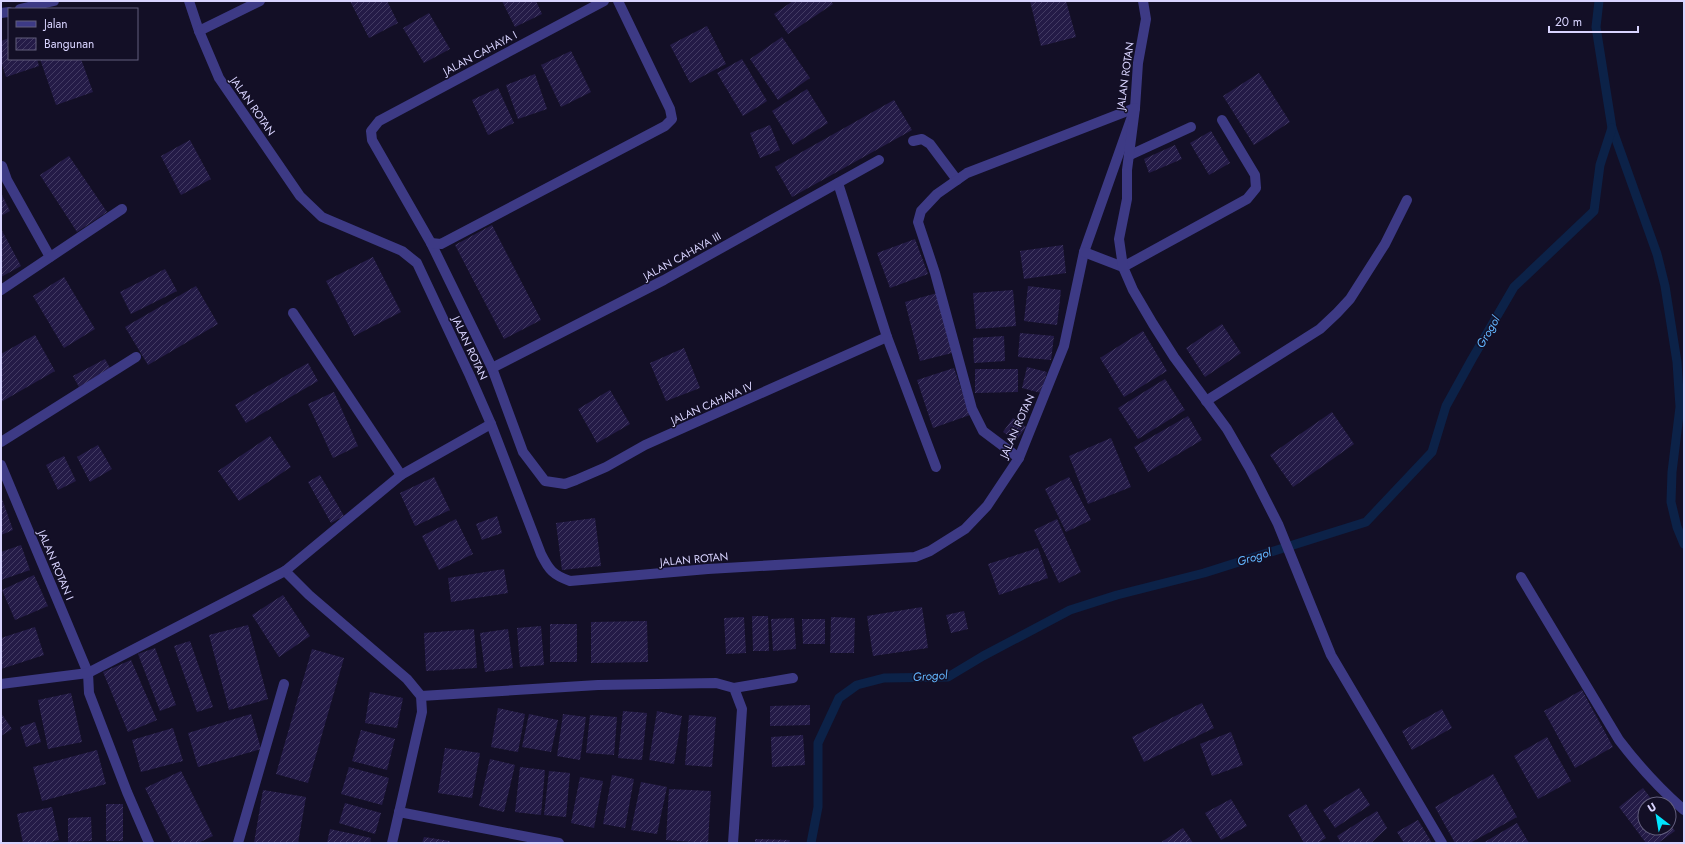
<svg xmlns="http://www.w3.org/2000/svg" width="1685" height="844" font-family="Jost,sans-serif">
  <style>
    .lines { fill: none; stroke-linecap: round; stroke-linejoin: round }
    .stream { stroke: #0c2248; stroke-width: 9 }
    .building { fill: url(#building-hatch) }
    .street { stroke: #3d3a85; stroke-width: 10 }
    .labels { text-anchor: middle; stroke-width: 3; stroke-linejoin: round; paint-order: stroke }
    .street-label { font-size: 11px; fill: #d9d4ff; stroke: #130f26 }
    .water-label { font-size: 12px; font-style: italic; fill: #62b6ff; stroke: #130f26 }
  </style>
  <defs>
    <pattern id="building-hatch" width="6" height="6" patternUnits="userSpaceOnUse"><rect width="6" height="6" fill="#241b47"/><path d="M-1 1l2-2M0 6l6-6M5 7l2-2" fill="none" stroke="#433b63"/></pattern>
  </defs>
  <rect width="100%" height="100%" fill="#130f26"/>
  <g class="lines">
    <!-- stream -->
    <g class="stream">
      <polyline points="1599,1 1596,27 1612,128 1657,254 1665,286 1677,362 1680,407 1672,472 1671,502 1677,527 1684,544"/>
      <polyline points="811,843 818,807 818,743 839,698 857,685 884,678 948,677 983,656 1070,610 1117,595 1204,573 1366,522 1432,452 1446,406 1472,359 1514,287 1594,211 1600,165 1612,128"/>
    </g>
  </g>
  <!-- building -->
  <g class="building">
    <polygon points="350,1 387,1 398,23 369,38"/>
    <polygon points="502,1 536,1 542,14 515,27"/>
    <polygon points="793,1 831,1 833,4 788,34 774,14"/>
    <polygon points="1030,1 1066,1 1076,37 1041,46"/>
    <polygon points="429,13 450,49 424,63 403,28"/>
    <polygon points="707,26 726,64 690,83 670,45"/>
    <polygon points="782,37 810,78 778,100 750,59"/>
    <polygon points="9,38 9,59 37,59 39,66 6,77 1,61 1,41"/>
    <polygon points="571,51 591,92 561,107 541,65"/>
    <polygon points="40,59 81,59 93,92 56,105"/>
    <polygon points="742,59 767,101 743,116 717,73"/>
    <polygon points="1259,73 1290,122 1254,145 1223,96"/>
    <polygon points="535,74 547,109 518,119 506,85"/>
    <polygon points="498,88 514,123 488,135 472,100"/>
    <polygon points="807,89 828,123 793,145 772,111"/>
    <polygon points="894,100 912,130 792,197 775,167"/>
    <polygon points="770,125 780,150 760,158 750,133"/>
    <polygon points="1211,131 1230,163 1209,175 1190,143"/>
    <polygon points="190,140 211,179 181,195 161,156"/>
    <polygon points="1175,145 1182,159 1149,173 1144,159"/>
    <polygon points="69,156 107,212 77,232 40,175"/>
    <polygon points="1,193 10,211 1,216"/>
    <polygon points="492,225 541,320 504,339 455,245"/>
    <polygon points="1,229 21,266 1,277"/>
    <polygon points="915,239 928,274 890,288 877,253"/>
    <polygon points="1063,245 1066,273 1024,279 1020,251"/>
    <polygon points="373,257 401,312 354,336 326,281"/>
    <polygon points="165,269 177,291 131,314 120,292"/>
    <polygon points="64,277 95,329 64,348 33,296"/>
    <polygon points="196,286 218,324 148,365 125,327"/>
    <polygon points="1028,286 1061,290 1057,325 1024,321"/>
    <polygon points="1013,290 1016,326 976,329 973,293"/>
    <polygon points="937,293 952,353 920,361 905,302"/>
    <polygon points="1222,324 1241,353 1205,377 1186,348"/>
    <polygon points="1143,331 1167,371 1124,397 1100,358"/>
    <polygon points="1020,333 1054,336 1051,360 1018,357"/>
    <polygon points="35,335 55,371 1,402 1,354"/>
    <polygon points="1004,336 1005,361 974,363 973,338"/>
    <polygon points="684,348 700,388 666,401 650,363"/>
    <polygon points="105,359 111,370 79,387 73,376"/>
    <polygon points="308,363 318,381 246,423 235,405"/>
    <polygon points="1027,367 1047,372 1041,393 1022,388"/>
    <polygon points="954,368 970,415 933,428 917,380"/>
    <polygon points="975,369 1018,369 1018,392 975,393"/>
    <polygon points="1165,379 1185,410 1138,439 1118,408"/>
    <polygon points="610,390 630,424 597,443 578,409"/>
    <polygon points="334,392 358,446 333,458 308,404"/>
    <polygon points="1332,412 1354,444 1293,487 1270,455"/>
    <polygon points="1188,416 1202,440 1148,472 1134,447"/>
    <polygon points="1013,418 1026,427 1016,441 1003,432"/>
    <polygon points="270,436 291,467 239,501 218,471"/>
    <polygon points="1111,438 1131,487 1088,504 1069,456"/>
    <polygon points="98,445 112,469 90,482 77,457"/>
    <polygon points="64,456 76,481 58,490 46,465"/>
    <polygon points="320,475 344,516 331,523 308,482"/>
    <polygon points="434,477 450,510 415,526 400,493"/>
    <polygon points="1069,477 1091,520 1066,532 1045,489"/>
    <polygon points="1,496 13,530 1,535"/>
    <polygon points="497,516 502,533 482,540 476,524"/>
    <polygon points="595,518 601,566 562,570 556,523"/>
    <polygon points="456,519 473,554 439,570 422,536"/>
    <polygon points="1057,519 1081,572 1059,583 1034,530"/>
    <polygon points="21,545 30,570 1,580 1,552"/>
    <polygon points="1038,548 1048,578 999,595 988,564"/>
    <polygon points="504,569 508,593 451,602 448,578"/>
    <polygon points="34,575 48,606 15,620 2,590"/>
    <polygon points="283,595 310,636 279,657 252,615"/>
    <polygon points="922,607 928,648 873,656 867,616"/>
    <polygon points="964,611 968,629 951,633 946,615"/>
    <polygon points="752,616 768,616 769,651 753,651"/>
    <polygon points="744,617 746,653 726,654 724,618"/>
    <polygon points="831,617 855,618 854,653 830,653"/>
    <polygon points="794,618 796,649 773,651 771,619"/>
    <polygon points="802,619 825,619 825,644 803,644"/>
    <polygon points="647,621 648,662 591,663 591,622"/>
    <rect x="550" y="624" width="27" height="38"/>
    <polygon points="248,625 268,699 229,710 209,635"/>
    <polygon points="541,626 544,665 520,667 517,628"/>
    <polygon points="35,627 44,655 1,669 1,638"/>
    <polygon points="474,629 477,668 426,671 424,633"/>
    <polygon points="508,629 513,668 485,672 480,633"/>
    <polygon points="190,641 213,707 197,712 174,646"/>
    <polygon points="155,648 176,705 160,711 138,654"/>
    <polygon points="312,649 344,658 308,783 276,774"/>
    <polygon points="131,660 157,720 128,732 103,672"/>
    <polygon points="1582,690 1613,747 1575,768 1544,711"/>
    <polygon points="370,692 403,698 397,728 365,723"/>
    <polygon points="71,693 82,742 48,749 38,700"/>
    <polygon points="1202,703 1214,728 1144,762 1132,737"/>
    <polygon points="810,705 810,725 770,726 770,706"/>
    <polygon points="498,708 525,714 518,752 491,747"/>
    <polygon points="1442,709 1452,728 1412,750 1402,731"/>
    <polygon points="623,711 647,713 642,760 618,758"/>
    <polygon points="657,711 682,716 674,764 649,760"/>
    <polygon points="1,713 12,729 1,736"/>
    <polygon points="251,714 261,749 198,767 188,733"/>
    <polygon points="529,714 558,720 551,752 522,747"/>
    <polygon points="563,714 586,717 580,760 557,756"/>
    <polygon points="590,715 617,717 614,755 586,753"/>
    <polygon points="689,715 716,717 712,767 685,765"/>
    <polygon points="35,722 41,742 26,747 20,727"/>
    <polygon points="173,728 183,761 141,772 132,740"/>
    <polygon points="361,730 395,739 387,770 352,761"/>
    <polygon points="1231,732 1243,765 1212,776 1200,744"/>
    <polygon points="803,735 805,765 772,767 771,737"/>
    <polygon points="1547,737 1571,781 1538,799 1514,756"/>
    <polygon points="445,748 480,753 472,798 438,793"/>
    <polygon points="97,750 106,784 42,801 33,767"/>
    <polygon points="490,759 515,765 504,812 479,806"/>
    <polygon points="349,767 389,778 382,805 341,794"/>
    <polygon points="520,767 545,770 541,815 515,812"/>
    <polygon points="181,771 213,836 198,843 172,843 145,788"/>
    <polygon points="549,771 570,773 566,817 544,815"/>
    <polygon points="1493,774 1517,817 1470,843 1455,843 1435,807"/>
    <polygon points="612,775 634,779 625,828 603,824"/>
    <polygon points="580,777 603,781 594,828 571,823"/>
    <polygon points="641,782 667,787 657,834 631,830"/>
    <polygon points="1359,788 1370,805 1335,828 1323,810"/>
    <polygon points="1643,788 1655,804 1645,804 1645,828 1669,828 1669,823 1675,831 1658,843 1646,843 1619,807"/>
    <polygon points="669,789 711,791 708,843 666,840"/>
    <polygon points="263,790 306,797 298,843 254,843"/>
    <polygon points="1231,799 1247,826 1221,840 1205,813"/>
    <polygon points="345,803 381,813 375,834 339,823"/>
    <rect x="106" y="804" width="17" height="37"/>
    <polygon points="1306,804 1326,838 1318,843 1304,843 1288,815"/>
    <polygon points="52,807 59,840 46,843 23,843 17,814"/>
    <polygon points="1377,811 1387,828 1371,843 1341,843 1337,836"/>
    <polygon points="91,817 92,841 68,842 68,818"/>
    <polygon points="1418,820 1432,843 1404,843 1397,832"/>
    <polygon points="1517,823 1529,843 1483,843"/>
    <polygon points="1183,828 1193,843 1160,843"/>
    <polygon points="330,829 371,838 370,843 327,843"/>
    <polygon points="424,837 450,841 450,843 422,843"/>
    <polygon points="755,839 790,840 789,843 755,843"/>
  </g>
  <g class="lines">
    <!-- street -->
    <g class="street">
      <path d="M189 1 199 31 219 78 300 196 322 217 402 251 417 263 470 376 491 424 541 554C549 570 553 575 570 581L708 569 915 557 930 551 965 529 987 506 1019 458 1064 346 1084 252 1135 108 1138 63 1146 19 1143 1"/>
      <polyline points="604,1 379,121 371,131 372,140 431,243 492,368 523,452 545,481 565,484 576,480 606,467 645,445 887,337"/>
      <polyline points="20,9 54,1"/>
      <polyline points="1,13 9,12"/>
      <polyline points="199,31 260,1"/>
      <polyline points="913,141 922,139 930,144 957,180"/>
      <polyline points="1130,155 1191,127"/>
      <polyline points="2,166 7,180 50,257"/>
      <polyline points="838,183 887,337 936,467"/>
      <polyline points="431,243 441,244 665,126 672,119 670,109 618,1"/>
      <polyline points="1084,252 1123,267 1247,199 1256,188 1255,175 1222,120"/>
      <polyline points="1,290 122,209"/>
      <polyline points="293,313 401,475"/>
      <polyline points="492,368 664,280 879,160"/>
      <polyline points="1206,401 1320,329 1337,313 1350,299 1385,244 1407,200"/>
      <polyline points="1,442 136,357"/>
      <polyline points="1019,458 983,431 972,409 935,273 918,222 921,211 937,194 967,173 1135,108 1127,170 1127,199 1119,239 1123,267 1133,290 1153,324 1174,357 1227,429 1250,469 1278,524 1331,655 1442,843"/>
      <polyline points="1,465 88,673 89,693 127,792 149,843"/>
      <polyline points="285,571 309,595 407,679 421,696 422,712 392,843"/>
      <path d="M1521 577 1619 740C1638 765 1660 789 1684 810"/>
      <polyline points="1,684 88,673 285,571 401,475 491,424"/>
      <polyline points="734,688 793,678"/>
      <polyline points="421,696 598,685 716,683 734,688 742,709 733,843"/>
      <polyline points="399,812 559,843"/>
      <polyline points="238,843 284,684"/>
    </g>
  </g>
  <g class="labels">
    <!-- street labels -->
    <g class="street-label">
      <text transform="translate(480 53) rotate(-28)" y="4">JALAN CAHAYA I</text>
      <text transform="translate(1125 76) rotate(-82)" y="4">JALAN ROTAN</text>
      <text transform="translate(253 106) rotate(55)" y="4">JALAN ROTAN</text>
      <text transform="translate(682 256) rotate(-29)" y="4">JALAN CAHAYA III</text>
      <text transform="translate(470 348) rotate(65)" y="4">JALAN ROTAN</text>
      <text transform="translate(712 403) rotate(-24)" y="4">JALAN CAHAYA IV</text>
      <text transform="translate(1017 426) rotate(-66)" y="4">JALAN ROTAN</text>
      <text transform="translate(694 559) rotate(-5)" y="4">JALAN ROTAN</text>
      <text transform="translate(56 565) rotate(67)" y="4">JALAN ROTAN I</text>
    </g>
    <!-- water labels -->
    <g class="water-label">
      <text transform="translate(1488 332) rotate(-60)" y="4">Grogol</text>
      <text transform="translate(1254 557) rotate(-17)" y="4">Grogol</text>
      <text transform="translate(930 676) rotate(-4)" y="4">Grogol</text>
    </g>
  </g>
  <!-- border -->
  <rect width="1685" height="844" fill="none" stroke="#d9d4ff" stroke-width="4"/>
  <!-- legend -->
  <rect x="8" y="8" width="130" height="52" fill="#130f26" stroke="#625e7d"/>
  <rect x="16" y="21" width="20" height="6" fill="#3d3a85" stroke="#625e7d"/>
  <text x="44" y="28" font-size="12" fill="#d9d4ff">Jalan</text>
  <rect x="16" y="38" width="20" height="12" fill="url(#building-hatch)" stroke="#625e7d"/>
  <text x="44" y="48" font-size="12" fill="#d9d4ff">Bangunan</text>
  <!-- north arrow -->
  <g transform="translate(1657 816) rotate(329)"><circle r="19" fill="#130f26" stroke="#625e7d"/>
  <path d="M0-3L7 15L0 10L-7 15Z" fill="#00e5ff"/>
  <text y="-6" font-size="11" font-weight="bold" text-anchor="middle" fill="#d9d4ff">U</text>
  </g>
  <!-- scale -->
  <path d="M1549 26v6h89v-6" fill="none" stroke="#d9d4ff" stroke-width="2"/>
  <text x="1555" y="26" font-size="12" fill="#d9d4ff" stroke="#130f26" stroke-width="3" paint-order="stroke">20 m</text>
</svg>
